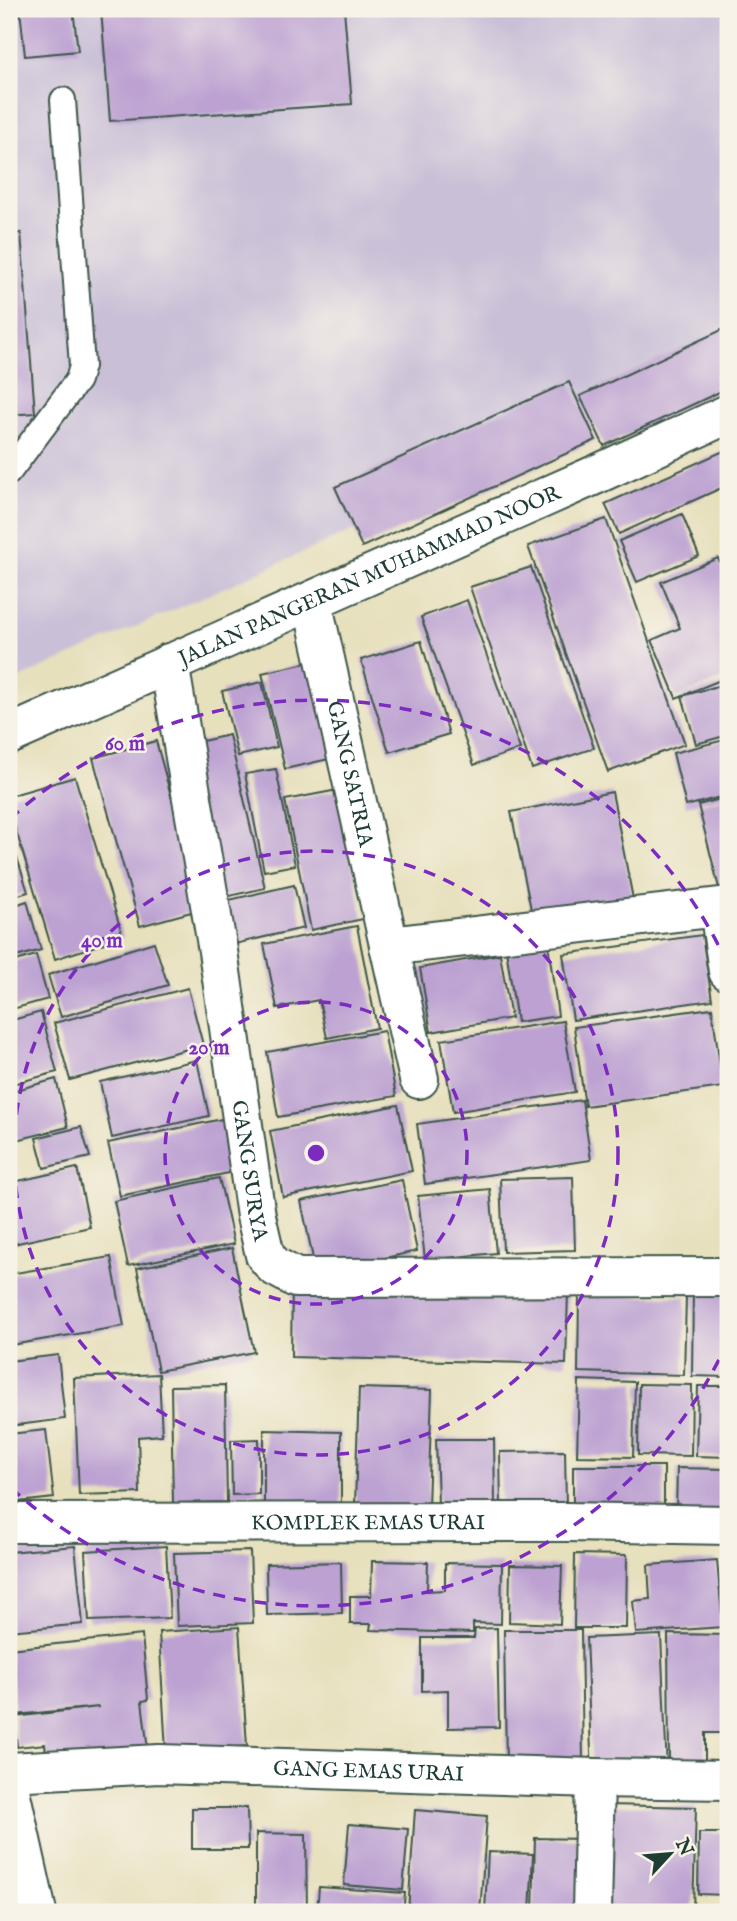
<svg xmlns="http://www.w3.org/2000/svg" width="737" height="1921" font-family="'IM FELL English',serif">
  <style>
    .industrial { fill: #c9bfd7 }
    .building { fill: #bca1d2 }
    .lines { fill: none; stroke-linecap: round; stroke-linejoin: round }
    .lane-casing { stroke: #3d5549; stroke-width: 28 }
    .street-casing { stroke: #3d5549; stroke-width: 42 }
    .secondary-casing { stroke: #3d5549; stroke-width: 42 }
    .lane { stroke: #fff; stroke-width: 24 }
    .street { stroke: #fff; stroke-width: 38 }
    .secondary { stroke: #fff; stroke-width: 38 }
    .ring { fill: none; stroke: #7b2cbf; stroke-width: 3.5; stroke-dasharray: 12 9 }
    .labels { text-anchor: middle; stroke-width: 5; stroke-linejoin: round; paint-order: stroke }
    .street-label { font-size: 21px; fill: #1f3d34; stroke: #f7f3e8 }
    .centre { fill: #7b2cbf; stroke: #f7f3e8; stroke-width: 3.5 }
    .ring-label { font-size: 21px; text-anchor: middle; font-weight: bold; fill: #7b2cbf; stroke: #f7f3e8; stroke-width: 5; stroke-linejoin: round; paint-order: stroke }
  </style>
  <rect width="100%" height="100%" fill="#f7f3e8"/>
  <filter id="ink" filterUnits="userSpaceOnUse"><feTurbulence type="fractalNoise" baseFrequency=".0143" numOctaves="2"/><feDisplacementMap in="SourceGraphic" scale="14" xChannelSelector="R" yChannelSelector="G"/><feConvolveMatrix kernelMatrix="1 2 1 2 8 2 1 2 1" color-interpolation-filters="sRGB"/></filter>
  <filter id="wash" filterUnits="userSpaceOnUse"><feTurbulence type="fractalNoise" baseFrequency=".00686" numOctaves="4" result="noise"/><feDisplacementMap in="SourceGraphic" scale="28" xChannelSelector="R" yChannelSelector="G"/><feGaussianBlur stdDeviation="1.57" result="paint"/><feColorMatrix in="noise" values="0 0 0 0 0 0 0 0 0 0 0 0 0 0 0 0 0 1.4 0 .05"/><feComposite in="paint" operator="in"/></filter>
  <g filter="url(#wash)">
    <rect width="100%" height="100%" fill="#e7e0bd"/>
    <!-- industrial -->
    <polygon class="industrial" points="9,9 728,9 728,364 9,683"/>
    <g id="blocks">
      <!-- building -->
      <g class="building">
        <polygon points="20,9 73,9 78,51 25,56"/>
        <polygon points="101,9 344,9 352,104 110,121"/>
        <polygon points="21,233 35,413 9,415 9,235"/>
        <polygon points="728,327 728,388 604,446 580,396"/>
        <polygon points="569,382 596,440 362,547 335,487"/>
        <polygon points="728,449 728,485 619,534 605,504"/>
        <polygon points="682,514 699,556 637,582 619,541"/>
        <polygon points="606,519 685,744 608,772 528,546"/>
        <polygon points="718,558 728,583 728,677 676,698 652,640 680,628 661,582"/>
        <polygon points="531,567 594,748 532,769 470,587"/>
        <polygon points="467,600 520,749 474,765 421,617"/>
        <polygon points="421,641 449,734 389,752 361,660"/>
        <polygon points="319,660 342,756 285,769 262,673"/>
        <polygon points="262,682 277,747 238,756 222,691"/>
        <polygon points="728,683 728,735 696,744 682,696"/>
        <polygon points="229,735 265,888 220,898 185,745"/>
        <polygon points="728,739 728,795 686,806 673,753"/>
        <polygon points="156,741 202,909 140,926 93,758"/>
        <polygon points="276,769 295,865 264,871 245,774"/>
        <polygon points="75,777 123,937 55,959 9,807 9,796"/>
        <polygon points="338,790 363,919 311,930 285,800"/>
        <polygon points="612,792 633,899 533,919 511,812"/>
        <polygon points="728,797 728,886 719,888 698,805"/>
        <polygon points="9,832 28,892 9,898"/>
        <polygon points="294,885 304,928 226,946 216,903"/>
        <polygon points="27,901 41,950 9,959 9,907"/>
        <polygon points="357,926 377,1028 327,1038 319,1000 277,1008 264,944"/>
        <polygon points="702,935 712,1000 573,1020 563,954"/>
        <polygon points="154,942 168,985 61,1017 48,975"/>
        <polygon points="548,943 558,1016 517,1022 506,949"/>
        <polygon points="500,954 511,1018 431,1032 420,968"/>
        <polygon points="36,955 48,999 9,1010 9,963"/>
        <polygon points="188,988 203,1045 70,1080 54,1023"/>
        <polygon points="712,1008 723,1087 585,1106 574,1027"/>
        <polygon points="41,1012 57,1072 9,1085 9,1021"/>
        <polygon points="563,1021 575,1092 453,1112 441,1040"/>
        <polygon points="384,1031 396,1096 278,1117 267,1052"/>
        <polygon points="197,1060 209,1116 112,1138 100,1082"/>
        <polygon points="56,1079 68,1127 9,1142 9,1092"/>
        <polygon points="582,1100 591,1160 425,1184 417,1124"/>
        <polygon points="398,1105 412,1171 283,1197 270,1131"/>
        <polygon points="227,1118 238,1171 120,1196 108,1143"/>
        <polygon points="81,1127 90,1157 44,1168 36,1138"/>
        <polygon points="77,1168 90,1227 9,1245 9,1183"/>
        <polygon points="573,1177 575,1250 503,1252 500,1179"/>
        <polygon points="219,1178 234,1244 128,1266 114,1201"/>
        <polygon points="402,1180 417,1251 316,1273 301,1201"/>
        <polygon points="490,1189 496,1253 425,1260 418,1196"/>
        <polygon points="232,1248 254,1352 158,1371 137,1268"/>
        <polygon points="111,1257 124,1326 11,1345 9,1331 9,1274"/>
        <polygon points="292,1283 568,1291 566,1364 291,1357"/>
        <polygon points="693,1291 728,1291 728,1377 692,1376"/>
        <polygon points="579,1295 686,1297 684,1375 578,1372"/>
        <polygon points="58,1355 65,1419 9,1426 9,1361"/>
        <polygon points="159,1374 162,1435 138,1437 140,1493 79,1495 74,1378"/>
        <polygon points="579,1380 635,1382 633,1457 577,1456"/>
        <polygon points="639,1384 692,1385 691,1456 638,1455"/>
        <polygon points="225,1385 227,1502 173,1503 171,1386"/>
        <polygon points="698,1386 728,1386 728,1457 696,1456"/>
        <polygon points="359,1388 432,1390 428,1507 355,1504"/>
        <polygon points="46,1430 54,1498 9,1503 9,1434"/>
        <polygon points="264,1430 341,1432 341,1507 264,1506"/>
        <polygon points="259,1439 259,1494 232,1495 231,1440"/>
        <polygon points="436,1439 494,1439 495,1504 438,1505"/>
        <polygon points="565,1451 566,1507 501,1508 500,1452"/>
        <rect x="573" y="1466" width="91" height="45"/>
        <polygon points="677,1468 728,1469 728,1516 676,1514"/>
        <polygon points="75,1546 83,1624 9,1631 9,1552"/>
        <polygon points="166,1546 170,1618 89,1621 85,1551"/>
        <polygon points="250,1551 253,1623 177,1626 174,1553"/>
        <polygon points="575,1554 627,1555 626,1628 574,1628"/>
        <polygon points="717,1560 723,1627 636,1633 633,1601 650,1599 648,1565"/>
        <polygon points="372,1561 428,1562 427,1591 445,1590 445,1563 502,1564 501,1624 473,1623 473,1633 370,1630 371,1624 350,1624 350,1596 371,1596"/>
        <polygon points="341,1562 342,1613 267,1615 266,1564"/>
        <polygon points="510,1565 562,1566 560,1624 509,1622"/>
        <polygon points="239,1627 247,1746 166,1752 159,1632"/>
        <polygon points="497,1628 499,1727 448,1728 448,1690 422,1691 422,1638 474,1638 475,1629"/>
        <polygon points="504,1630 581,1630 583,1764 506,1765"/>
        <polygon points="668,1634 728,1635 728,1733 705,1733 705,1764 669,1764"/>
        <polygon points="142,1635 148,1700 142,1701 148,1751 47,1763 45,1744 17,1747 14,1717 99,1707 15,1715 9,1649"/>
        <polygon points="661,1635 667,1771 592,1774 586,1638"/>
        <polygon points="608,1805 696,1807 693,1912 605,1912"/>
        <polygon points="192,1808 247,1808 248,1849 192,1849"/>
        <polygon points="415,1810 487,1816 480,1912 408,1912"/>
        <polygon points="349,1824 408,1829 403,1890 344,1885"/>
        <polygon points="256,1833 306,1834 307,1912 256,1912"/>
        <polygon points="699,1833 728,1833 728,1895 698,1894"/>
        <polygon points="535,1838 582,1839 579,1912 533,1912"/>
        <polygon points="488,1852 533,1854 530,1912 485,1912"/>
        <polygon points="9,1854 11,1854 17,1912 9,1912"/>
        <polygon points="319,1887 405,1893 403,1912 317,1912"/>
      </g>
    </g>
  </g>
  <g filter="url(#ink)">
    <use href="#blocks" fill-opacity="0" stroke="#3d5549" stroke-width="2"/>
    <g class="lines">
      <defs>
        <polyline id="lane" points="9,472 78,380 82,366 63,100"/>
        <g id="street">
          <path id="s1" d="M312 601 419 1079"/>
          <path id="s2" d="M169 663 218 951 256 1216 265 1255 274 1266 296 1278 728 1277"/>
          <polyline points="719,908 728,971"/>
          <polyline points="389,946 728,906"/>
          <path id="s3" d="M9 1523 567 1522 728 1525"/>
          <path id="s4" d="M9 1772 159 1764 595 1778 728 1780"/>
          <polyline points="9,1786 37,1912"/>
          <polyline points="592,1912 595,1778"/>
        </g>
        <g id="secondary">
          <path id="s5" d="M9 735 595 475 728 414"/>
        </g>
      </defs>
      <!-- lane casing -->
      <use href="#lane" class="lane-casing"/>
      <!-- street casing -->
      <use href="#street" class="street-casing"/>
      <!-- secondary casing -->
      <use href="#secondary" class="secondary-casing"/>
      <!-- lane -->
      <use href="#lane" class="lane"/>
      <!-- street -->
      <use href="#street" class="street"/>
      <!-- secondary -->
      <use href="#secondary" class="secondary"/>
    </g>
  </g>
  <!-- distance rings -->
  <g class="ring">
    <circle cx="316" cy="1153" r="151"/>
    <circle cx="316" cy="1153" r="302"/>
    <path d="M728 1341A453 453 0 0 1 10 1487M10 819A453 453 0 0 1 728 965"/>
  </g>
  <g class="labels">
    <!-- street labels -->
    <g class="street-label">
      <text dy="7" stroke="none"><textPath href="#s5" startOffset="394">JALAN PANGERAN MUHAMMAD NOOR</textPath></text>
      <text dy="7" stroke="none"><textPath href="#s1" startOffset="177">GANG SATRIA</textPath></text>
      <text dy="7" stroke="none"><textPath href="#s2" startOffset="514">GANG SURYA</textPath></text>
      <text dy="7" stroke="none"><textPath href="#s3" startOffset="359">KOMPLEK EMAS URAI</textPath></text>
      <text dy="7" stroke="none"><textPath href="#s4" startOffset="360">GANG EMAS URAI</textPath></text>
    </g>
  </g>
  <circle cx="316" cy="1153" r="10" class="centre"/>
  <g class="ring-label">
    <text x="125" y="750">60 m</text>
    <text x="102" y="947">40 m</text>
    <text x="209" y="1054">20 m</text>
  </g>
  <!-- margin -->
  <rect width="737" height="1921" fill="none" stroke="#f7f3e8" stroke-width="35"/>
  <!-- north arrow -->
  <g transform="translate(670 1854) rotate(64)" stroke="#f7f3e8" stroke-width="5" paint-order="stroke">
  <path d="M0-5L12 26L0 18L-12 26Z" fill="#1f3d34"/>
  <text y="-10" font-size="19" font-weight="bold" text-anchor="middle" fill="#1f3d34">N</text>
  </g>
</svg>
